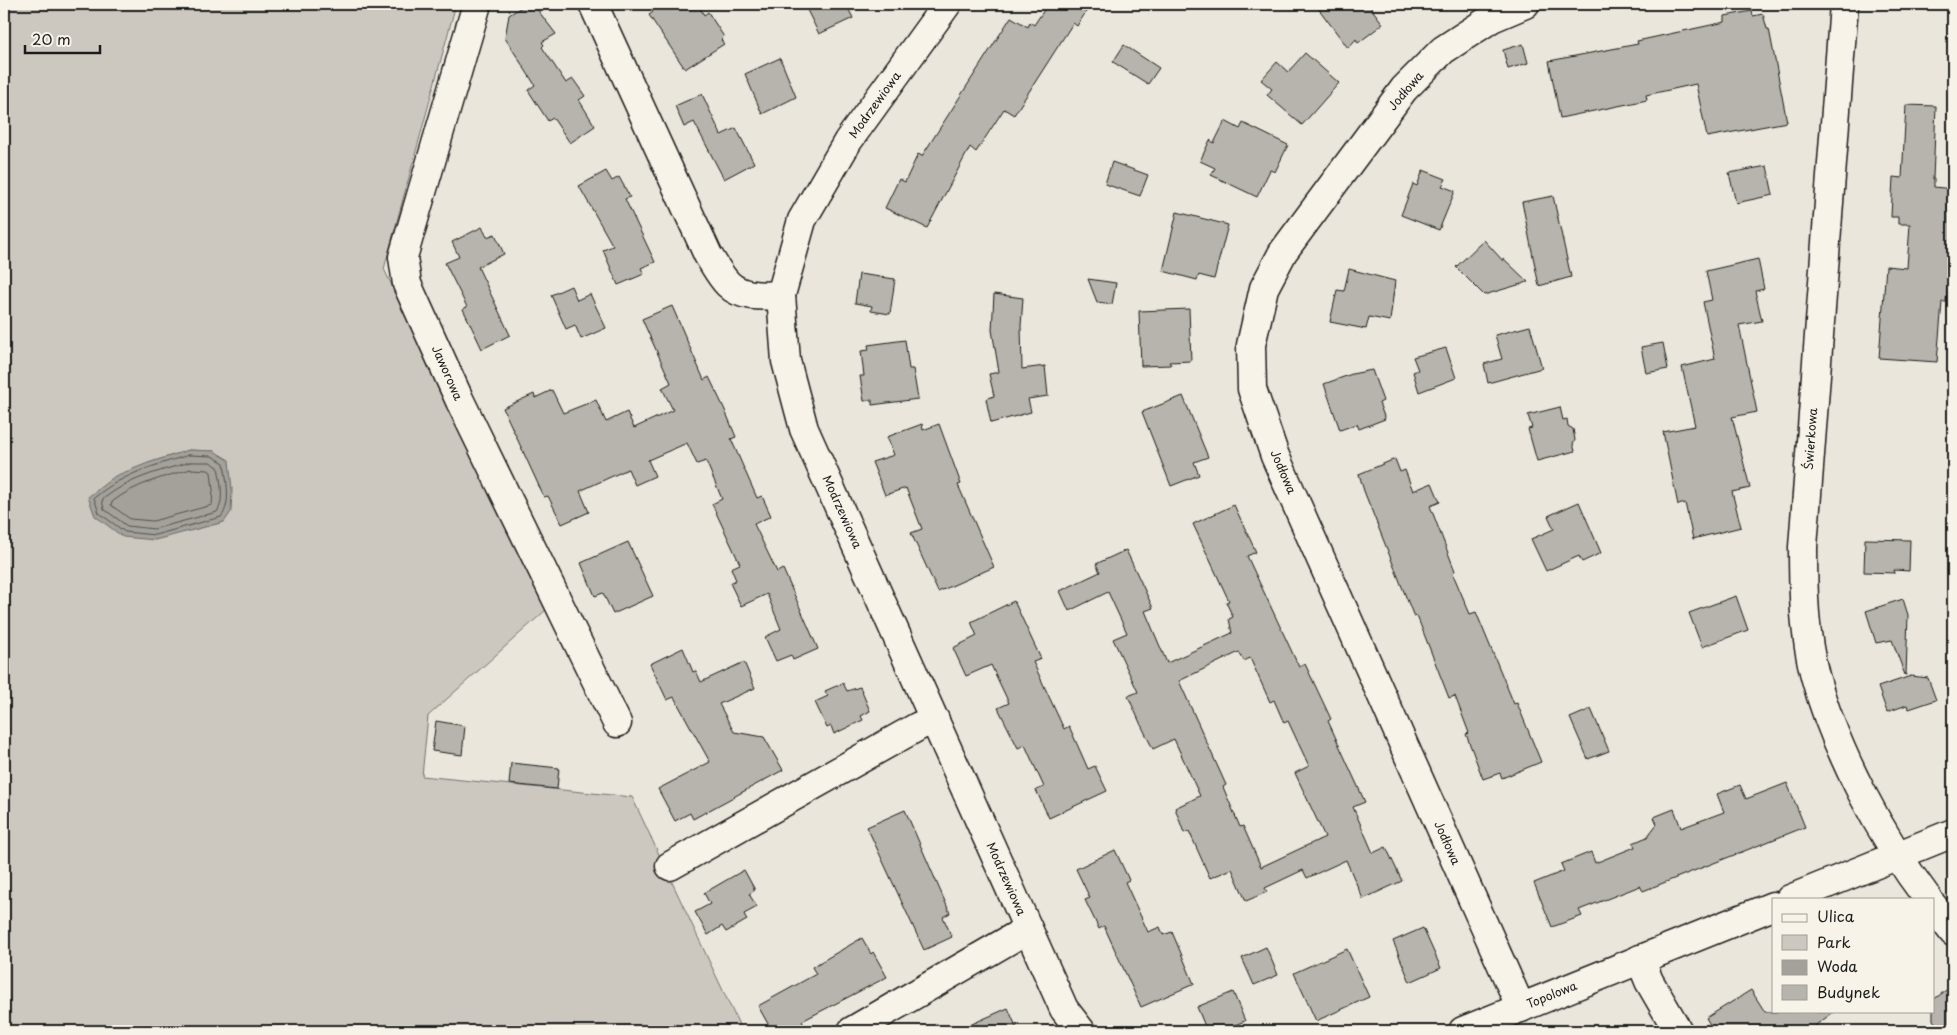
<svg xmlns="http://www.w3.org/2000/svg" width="1957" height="1035" font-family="'Playpen Sans',sans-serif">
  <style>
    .green { fill: #ccc8c0; stroke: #74726e; fill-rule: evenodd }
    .water { fill: #a3a19a; stroke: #6d6c68 }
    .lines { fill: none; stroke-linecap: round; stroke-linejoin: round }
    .shore { stroke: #52514e; stroke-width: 1 }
    .building { fill: #b6b4ac; stroke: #1c1c1c; fill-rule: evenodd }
    .minor-casing { stroke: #1c1c1c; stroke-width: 31 }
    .minor { stroke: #f7f3e8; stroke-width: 28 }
    .labels { text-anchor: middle; stroke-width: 4; stroke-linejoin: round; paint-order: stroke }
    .street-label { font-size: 12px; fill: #1c1c1c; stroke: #f7f3e8 }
  </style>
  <rect width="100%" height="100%" fill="#eae6dc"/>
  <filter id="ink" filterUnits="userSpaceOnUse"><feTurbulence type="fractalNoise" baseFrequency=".02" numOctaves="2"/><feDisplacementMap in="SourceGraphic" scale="10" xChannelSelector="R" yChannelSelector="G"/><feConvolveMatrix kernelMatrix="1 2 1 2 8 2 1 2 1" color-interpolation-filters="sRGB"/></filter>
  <g filter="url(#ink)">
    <!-- green -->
    <path class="green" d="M4 4H456L384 269 547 609 428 716 422 776 632 797 742 1031H4ZM189 450 214 451 224 522 195 529 148 463Z"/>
    <!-- water -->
    <polygon class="water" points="189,450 214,451 229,460 232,489 231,512 224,522 155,540 123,537 95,516 88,497 115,476 148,463"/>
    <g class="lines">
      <!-- shore -->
      <g class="shore">
        <path d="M189 455 212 456 224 463C226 480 232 503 221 517L155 535 125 532 99 513 94 498C124 473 153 466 189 455Z"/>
        <path d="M190 462H210L218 467C220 479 225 501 217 512L154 529 127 526 104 509 102 500C129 478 157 472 190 462Z"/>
        <path d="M191 469 208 470 211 472 213 490 212 505 153 521 130 519 111 505 112 502C135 484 163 477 191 469Z"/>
      </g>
    </g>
    <!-- building -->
    <g class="building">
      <polygon points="526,4 533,4 556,34 542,42 544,45 542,47 566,83 573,79 585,96 579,100 595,126 570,143 553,118 548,121 528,90 535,85 505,38 509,15"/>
      <polygon points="647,4 698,4 704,15 708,12 724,37 721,40 724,44 685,69 649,15 653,12"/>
      <polygon points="804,4 846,4 853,18 819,34"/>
      <polygon points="1041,4 1091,4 1077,26 1073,23 1014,115 1004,109 976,152 970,147 927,228 885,208 899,179 905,182 918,154 922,156 1011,17 1028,27 1030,22 1034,25 1046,7"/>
      <polygon points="1315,4 1368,4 1383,24 1358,43 1356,39 1348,48"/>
      <polygon points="1752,11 1753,16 1763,14 1767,29 1769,29 1787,122 1707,137 1696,84 1646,95 1647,100 1560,118 1549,61 1638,44 1637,41 1725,22 1725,16"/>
      <polygon points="1523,44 1528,63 1508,69 1503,50"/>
      <polygon points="1124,45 1159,68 1148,84 1113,62"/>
      <polygon points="1305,53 1339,83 1302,125 1267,95 1272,89 1261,80 1277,62 1288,72"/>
      <polygon points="780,58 796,97 762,114 745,74"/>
      <polygon points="702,94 721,135 736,128 754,163 724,179 694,122 684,127 675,106"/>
      <polygon points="1906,105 1936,106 1933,179 1934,179 1934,187 1953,189 1953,231 1946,302 1942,302 1937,362 1879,358 1886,266 1907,268 1910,224 1898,224 1898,217 1891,217 1893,177 1902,178"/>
      <polygon points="1225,121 1240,129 1243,123 1288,145 1275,172 1270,170 1257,197 1211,175 1215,168 1200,161 1210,140 1214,143"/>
      <polygon points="1112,162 1148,175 1140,196 1105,184"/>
      <polygon points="1767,166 1773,195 1736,203 1729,173"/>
      <polygon points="1423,170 1446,179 1442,186 1455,191 1439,230 1401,215 1413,184 1417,186"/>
      <polygon points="606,171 612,181 619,177 630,197 625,199 655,262 641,268 644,274 618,285 603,250 613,246 579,186"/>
      <polygon points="1553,196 1571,277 1539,286 1522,202"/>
      <polygon points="1177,212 1228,225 1214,279 1199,275 1197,280 1163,271"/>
      <polygon points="482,227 487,237 495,234 504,254 478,267 510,335 482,349 463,309 467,307 445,263 459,257 452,242"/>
      <polygon points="1484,240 1503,261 1503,258 1528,282 1484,295 1456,267"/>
      <polygon points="1758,259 1764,289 1755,291 1762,321 1739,325 1757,412 1732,417 1750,488 1732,492 1741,527 1693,539 1685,503 1678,505 1663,432 1695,426 1682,367 1715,359 1703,302 1712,300 1706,271"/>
      <polygon points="1349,269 1395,281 1390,321 1369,317 1366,329 1330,322 1337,290 1344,291"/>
      <polygon points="859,274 895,279 890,314 871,311 872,306 855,303"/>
      <polygon points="1088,279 1116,283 1112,304 1097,302"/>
      <polygon points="571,286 577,300 590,294 606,328 581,339 575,325 566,329 551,295"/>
      <polygon points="994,294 1023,298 1021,326 1022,369 1045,366 1048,396 1028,399 1031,412 991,423 986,399 994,396 989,374 999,372 992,330"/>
      <polygon points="672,306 704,380 709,377 724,408 736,437 731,439 757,498 762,496 771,516 754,524 777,572 783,569 818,649 793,660 791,655 776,661 765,637 781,629 767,594 741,606 730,583 736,580 731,568 740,564 712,504 722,499 706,461 697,464 687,443 648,460 655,476 635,485 628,469 580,491 589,512 562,524 548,496 544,497 503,408 534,394 535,398 552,390 563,413 596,400 606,422 627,412 634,428 673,410 662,388 671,383 642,319"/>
      <polygon points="1189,309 1191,361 1169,362 1171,365 1141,366 1139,311"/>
      <polygon points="1530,326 1542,368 1488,383 1484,364 1502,359 1495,335"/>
      <polygon points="905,340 909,369 913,369 918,399 872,405 872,400 864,401 860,376 864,376 861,351 869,350 868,345"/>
      <polygon points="1663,343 1668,369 1646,373 1641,347"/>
      <polygon points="1446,348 1456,378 1419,392 1413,372 1418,370 1413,357"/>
      <polygon points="1372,370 1383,401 1379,403 1385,419 1359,429 1357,424 1340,430 1324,384 1352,374"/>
      <polygon points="1183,396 1208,457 1194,462 1199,475 1171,486 1142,412"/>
      <polygon points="1560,407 1563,420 1567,419 1568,426 1573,429 1575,440 1573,444 1575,451 1537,461 1528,429 1532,428 1528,415"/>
      <polygon points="922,424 923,430 939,424 961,484 958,485 994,567 938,592 911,533 922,529 906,488 885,495 872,462 894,455 887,437"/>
      <polygon points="1395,459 1400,472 1405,470 1413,491 1432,483 1440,502 1430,506 1455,571 1452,572 1470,614 1476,612 1514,704 1517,703 1541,762 1502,778 1500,773 1483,779 1466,734 1469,733 1455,696 1449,698 1417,616 1414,617 1364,491 1359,474"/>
      <polygon points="1579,502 1601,553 1582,562 1579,556 1546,571 1531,539 1554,529 1548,516"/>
      <path d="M1234 505 1256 552 1247 556 1299 667 1305 664 1331 719 1328 721 1365 802 1353 807 1373 853 1386 847 1402 881 1363 899 1346 860 1307 878 1303 870 1265 888 1267 892 1246 901 1232 869 1210 878 1189 831 1184 833 1175 808 1200 796 1174 739 1153 749 1141 725 1128 696 1138 692 1113 639 1127 633 1108 592 1069 611 1060 591 1100 572 1096 564 1126 550 1153 608 1145 611 1167 663 1232 633 1229 619 1233 617 1226 602 1229 601 1193 524ZM1239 652 1244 661 1250 658 1270 702 1274 700 1284 723 1288 721 1309 766 1295 773 1325 837 1261 867 1243 826 1240 827 1223 787 1226 785 1179 681Z"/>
      <polygon points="1865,539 1910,540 1909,571 1894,570 1895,573 1864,572"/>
      <polygon points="628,542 653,596 613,614 603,593 595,596 581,563"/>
      <polygon points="1736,596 1748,630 1702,647 1689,613"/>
      <polygon points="1903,599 1908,615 1906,675 1905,675 1892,640 1876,643 1866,611"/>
      <polygon points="1014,601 1041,659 1033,662 1064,729 1069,726 1088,769 1095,766 1107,791 1049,818 1036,790 1044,787 1025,745 1018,748 998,708 1009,703 991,665 966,676 953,648 977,636 971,622"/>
      <polygon points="683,648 693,672 696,671 701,682 744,662 755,688 719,704 734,732 764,737 783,770 693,819 690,813 675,821 658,789 710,762 674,697 667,700 650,664"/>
      <polygon points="1911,676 1928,678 1936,700 1909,709 1907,705 1887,712 1878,687"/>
      <polygon points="843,683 847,691 860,687 870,711 861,716 863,720 834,734 831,726 827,728 815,702 828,696 825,691"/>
      <polygon points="1591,709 1609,751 1588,759 1570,718"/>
      <polygon points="436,721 465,726 462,755 432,751"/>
      <polygon points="511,763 559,768 557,789 509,784"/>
      <polygon points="1787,783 1805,827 1643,891 1640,886 1579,910 1582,916 1552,927 1534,883 1564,871 1561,864 1591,852 1595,863 1635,847 1633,843 1647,837 1657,824 1654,817 1674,809 1681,828 1724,812 1717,794 1740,785 1746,799"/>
      <polygon points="905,810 950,913 943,917 952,937 924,950 867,827"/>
      <polygon points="1115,850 1129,880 1125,882 1148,932 1160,927 1163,935 1172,932 1194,984 1141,1007 1104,926 1099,929 1085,900 1090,898 1076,869"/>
      <polygon points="744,870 755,890 749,894 757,907 744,914 747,920 726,932 722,926 708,935 695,912 710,904 704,893"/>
      <polygon points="1423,928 1441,968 1410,982 1393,941"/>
      <polygon points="862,938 871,954 873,952 887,977 802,1021 804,1025 792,1031 772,1031 758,1006 816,974 812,967"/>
      <polygon points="1266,947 1278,975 1254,985 1242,958"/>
      <polygon points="1347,949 1369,997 1316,1021 1294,973"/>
      <polygon points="1953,985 1953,1031 1942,1031 1933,1020 1933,1000"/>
      <polygon points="1751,990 1765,1012 1835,1011 1808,1031 1714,1031 1706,1018"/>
      <polygon points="1233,992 1245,1021 1219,1031 1207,1031 1197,1007"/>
      <polygon points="1008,1008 1018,1031 956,1031"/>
    </g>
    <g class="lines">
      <defs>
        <g id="minor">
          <polyline points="477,4 403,257 407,284 460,401 617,723"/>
          <path d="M593 4 708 255C714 264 720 276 728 284 742 298 764 296 781 295"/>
          <polyline points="947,4 848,141 802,220 781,295 786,361 804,429 1064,1009 1081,1031"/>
          <path d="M1844 4 1803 547C1803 589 1804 635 1815 676 1835 750 1881 837 1928 899"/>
          <polyline points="670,866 919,726 935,720"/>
          <polyline points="1790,899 1953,833"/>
          <polyline points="1933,906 1953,932"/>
          <polyline points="1640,959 1649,981 1678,1031"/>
          <polyline points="1521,1008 1275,456 1252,389 1251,345 1264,288 1283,252 1404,89 1443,50 1492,18 1525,4"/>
          <polyline points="852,1031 1028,929"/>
          <polyline points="1463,1031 1773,906"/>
        </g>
      </defs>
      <!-- minor casing -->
      <use href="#minor" class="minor-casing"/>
      <!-- minor -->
      <use href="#minor" class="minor"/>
    </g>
  </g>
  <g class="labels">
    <!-- street labels -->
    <g class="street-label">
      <text transform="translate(1406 91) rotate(-49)" y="4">Jodłowa</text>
      <text transform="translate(875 105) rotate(-54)" y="4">Modrzewiowa</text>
      <text transform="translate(447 373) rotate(66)" y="4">Jaworowa</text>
      <text transform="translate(1811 439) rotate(-86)" y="4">Świerkowa</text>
      <text transform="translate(1283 472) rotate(67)" y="4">Jodłowa</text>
      <text transform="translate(842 512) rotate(66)" y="4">Modrzewiowa</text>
      <text transform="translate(1447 843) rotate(66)" y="4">Jodłowa</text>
      <text transform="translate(1006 879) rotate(66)" y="4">Modrzewiowa</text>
      <text transform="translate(1552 995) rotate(-22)" y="4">Topolowa</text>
    </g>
  </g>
  <!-- margin -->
  <rect width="1957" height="1035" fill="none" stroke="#f7f3e8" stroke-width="20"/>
  <rect x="10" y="10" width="1937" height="1015" fill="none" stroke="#1c1c1c" stroke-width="2" filter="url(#ink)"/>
  <!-- legend -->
  <rect x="1772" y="898" width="162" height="115" fill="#f7f3e8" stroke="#9f9d96"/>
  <rect x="1782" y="914" width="25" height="8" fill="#f7f3e8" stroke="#9f9d96"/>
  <text x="1817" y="922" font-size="15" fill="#1c1c1c">Ulica</text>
  <rect x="1782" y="935" width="25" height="15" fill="#ccc8c0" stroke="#9f9d96"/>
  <text x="1817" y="948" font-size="15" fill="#1c1c1c">Park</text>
  <rect x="1782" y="960" width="25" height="15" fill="#a3a19a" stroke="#9f9d96"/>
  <text x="1817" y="972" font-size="15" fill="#1c1c1c">Woda</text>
  <rect x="1782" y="985" width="25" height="15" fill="#b6b4ac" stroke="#9f9d96"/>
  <text x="1817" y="998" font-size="15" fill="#1c1c1c">Budynek</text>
  <!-- scale -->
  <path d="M25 45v8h75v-8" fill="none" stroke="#1c1c1c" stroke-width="2.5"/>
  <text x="32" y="45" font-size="15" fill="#1c1c1c" stroke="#f7f3e8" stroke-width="4" paint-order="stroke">20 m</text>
</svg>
